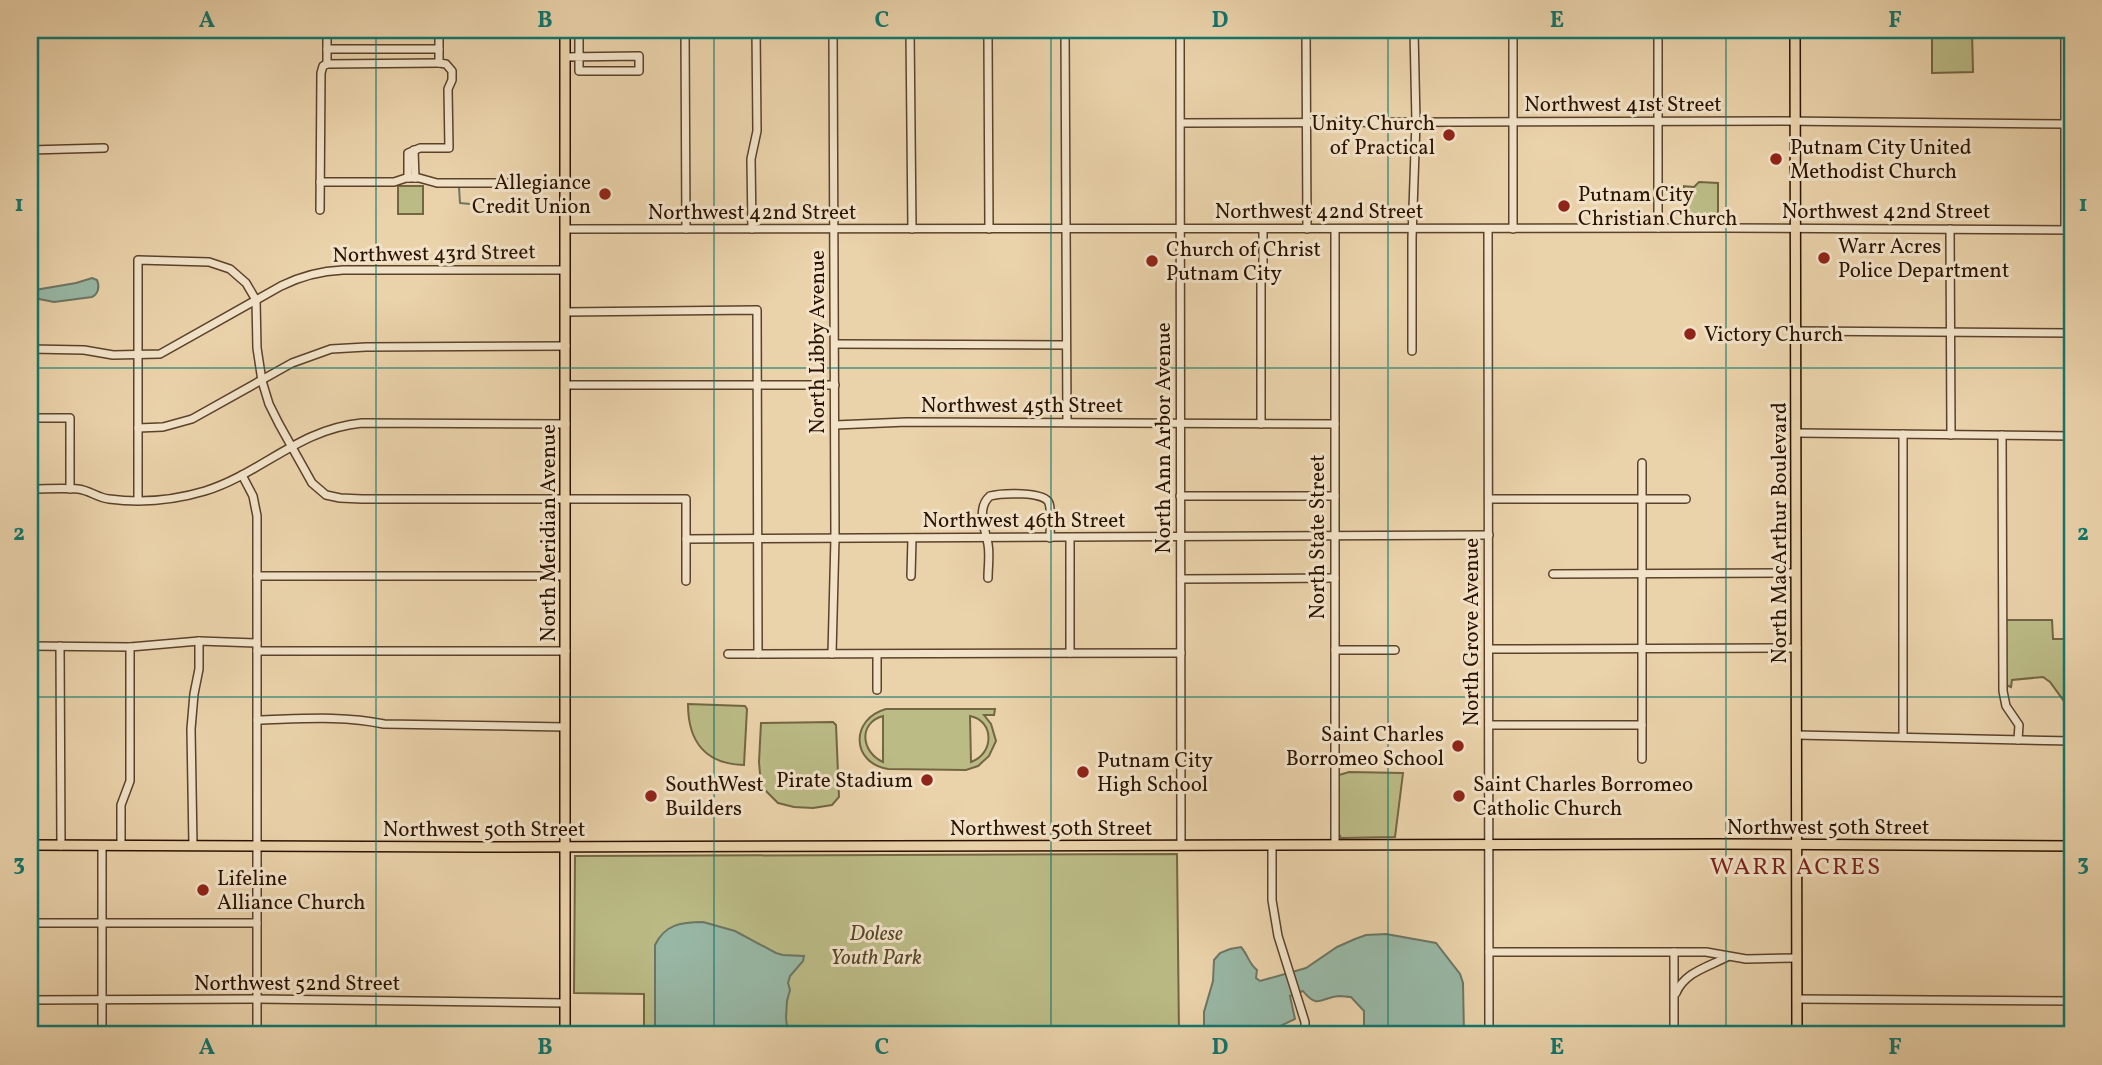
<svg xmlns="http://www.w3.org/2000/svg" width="2102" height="1065" font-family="Vollkorn,serif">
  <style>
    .green { fill: #bbbb86; stroke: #736643; stroke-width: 2; fill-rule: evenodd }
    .water { fill: #98b8a6; stroke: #6c7664; stroke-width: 2 }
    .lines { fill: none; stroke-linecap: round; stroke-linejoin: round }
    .stream { stroke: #6c7664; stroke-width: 2 }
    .minor-casing { stroke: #5b422a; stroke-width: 10 }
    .major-casing { stroke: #2b1200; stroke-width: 12 }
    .minor { stroke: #f1e2c8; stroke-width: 7 }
    .major { stroke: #ead2aa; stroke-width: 9 }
    .grid { fill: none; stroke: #0f766e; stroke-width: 2; stroke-opacity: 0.55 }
    .poi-dot { fill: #8f2418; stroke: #f1e2c8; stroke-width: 2.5 }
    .labels { text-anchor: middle; stroke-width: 6; stroke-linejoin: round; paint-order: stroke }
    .street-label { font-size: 21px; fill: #2b1200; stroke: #f1e2c8 }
    .poi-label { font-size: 21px; fill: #2b1200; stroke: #f1e2c8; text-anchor: start }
    .park-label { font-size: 21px; font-style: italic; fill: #564528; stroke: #f1e2c8 }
    .quarter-label { font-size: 24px; letter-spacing: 2px; fill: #7a1f14; stroke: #f1e2c8 }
    .neatline { fill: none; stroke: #0f766e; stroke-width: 2.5 }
    .grid-label { font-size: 23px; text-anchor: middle; font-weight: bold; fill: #0f766e }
  </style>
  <rect width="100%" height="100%" fill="#ead2aa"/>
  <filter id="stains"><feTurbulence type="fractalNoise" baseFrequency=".00286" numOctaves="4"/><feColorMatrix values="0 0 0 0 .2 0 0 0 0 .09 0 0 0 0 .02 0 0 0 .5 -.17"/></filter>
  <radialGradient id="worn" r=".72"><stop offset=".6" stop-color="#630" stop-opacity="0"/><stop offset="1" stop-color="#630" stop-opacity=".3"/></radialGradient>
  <!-- green -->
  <g class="green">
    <polygon points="1932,30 1972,30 1973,72 1932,73"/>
    <polygon points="1699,182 1718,183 1718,225 1684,224 1684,186 1694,187"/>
    <rect x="398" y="186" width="25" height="28"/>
    <polygon points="2006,620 2052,620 2053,639 2072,639 2072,722 2067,715 2071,711 2050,682 2043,677 2012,680 2011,687 2006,685"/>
    <path d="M688 704 745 706 747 709 744 765C705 764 688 741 688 704Z"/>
    <path d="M886 709H995L994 715H984L991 724 996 741 989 756 978 766 966 770 888 769C851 763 850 719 886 709ZM883 716V762C861 752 858 723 883 716ZM970 716C995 721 994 754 971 762Z"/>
    <polygon points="833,722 836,725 839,797 832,805 813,808 794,807 778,803 761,786 759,762 761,723"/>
    <polygon points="1349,772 1403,773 1395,837 1341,838 1339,834 1339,775"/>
    <polygon points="1177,854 1179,1035 644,1035 644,994 574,993 575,856"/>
  </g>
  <!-- water -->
  <g class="water">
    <path d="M92 278 97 280C100 287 98 294 92 297L54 302 39 299 33 292 35 290 76 283Z"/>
    <path d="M703 922 735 931 776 953 783 955 804 956 803 961 790 976 788 983 790 990 787 1001 786 1018 788 1035H655V945C665 924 682 922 703 922Z"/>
    <path d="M1386 934 1436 943 1460 974 1463 983 1464 1035H1360L1364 1026V1011L1351 997C1347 997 1343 996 1339 996 1321 997 1318 1010 1303 991L1290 996 1295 1019 1276 1028 1269 1034 1204 1035V1012L1213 981 1214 960 1220 953 1230 949 1241 947C1248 955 1249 964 1257 970L1256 978 1260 981 1306 968 1337 947 1355 939 1366 935Z"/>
  </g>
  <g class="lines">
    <!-- stream -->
    <polyline class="stream" points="459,187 460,203 470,204"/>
    <defs>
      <g id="minor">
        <polyline points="685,30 686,229"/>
        <polyline points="910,30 912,229"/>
        <polyline points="1065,30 1067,422"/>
        <polyline points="1180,30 1181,845"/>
        <polyline points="1306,30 1307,229"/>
        <polyline points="1513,30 1513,229"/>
        <polyline points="1658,30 1658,228"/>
        <polyline points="910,31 977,30 986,32 988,39 989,229"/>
        <polyline points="327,49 439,49"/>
        <polyline points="565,57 639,56 639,71 579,71 579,30"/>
        <polyline points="327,64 439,63"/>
        <polyline points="1181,123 1783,121 2065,124"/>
        <polyline points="30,150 104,148"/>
        <polyline points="414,150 415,178"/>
        <polyline points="408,178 408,153 420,148 449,148 448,89 452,80 452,71 446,64 439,63 439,30"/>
        <polyline points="320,182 394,182 406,178 419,178 437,183 565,183"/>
        <polyline points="320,210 321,73 323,66 327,64 327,30"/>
        <polyline points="565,229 1723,228 2072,230"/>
        <polyline points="752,229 751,159 757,131 756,30"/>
        <polyline points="1488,229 1489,1035"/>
        <polyline points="1950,229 1951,435"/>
        <polyline points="2065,230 2065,30"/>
        <polyline points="565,312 757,310 758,654"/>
        <polyline points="1796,331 2072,333"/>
        <polyline points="835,344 1066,345"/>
        <path d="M30 349 84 350 113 355 160 354 281 286C301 276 321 271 343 270H565"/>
        <polyline points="1412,351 1412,238 1416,122 1414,30"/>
        <polyline points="565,385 835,385"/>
        <polyline points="30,418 70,418 70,489"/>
        <polyline points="1261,424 1261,283 1263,268 1263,229"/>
        <polyline points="835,425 907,422 1335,424"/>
        <polyline points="138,428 163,427 192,419 292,363 331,349 366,347 566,346"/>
        <polyline points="1796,433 2072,436"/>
        <polyline points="1903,434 1903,737"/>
        <polyline points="2002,435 2003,691 2006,706 2019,725 2018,740"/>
        <polyline points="1642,463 1642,759"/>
        <polyline points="242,475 253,496 257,516 257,1035"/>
        <path d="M30 489C46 489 62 488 78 489 89 490 98 498 109 499 140 503 175 500 205 491 262 473 299 429 362 423L566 424"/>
        <polyline points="1180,496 1335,496"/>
        <polyline points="1489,499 1686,499"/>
        <polyline points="138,500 138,260 209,262 230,269 246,283 256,300 257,348 262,381 269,404 279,424 312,483 326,495 340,498 362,499 686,499 686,581"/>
        <polyline points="1070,538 1070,653"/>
        <polyline points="686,539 1489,535"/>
        <polyline points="1553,574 1796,573"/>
        <polyline points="257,576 565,576"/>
        <polyline points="911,576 912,538"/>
        <path d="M988 578C988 567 990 555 988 544 985 529 976 508 990 496 1001 493 1045 491 1049 503 1052 513 1050 528 1050 538"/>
        <polyline points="1181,579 1335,578"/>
        <polyline points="30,646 130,647 199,641 257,643"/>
        <polyline points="60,646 61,846"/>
        <polyline points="1489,649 1797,648"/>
        <polyline points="1335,650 1395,650"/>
        <polyline points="257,651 566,651"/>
        <polyline points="728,654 1181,653"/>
        <polyline points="832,654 835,538 833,30"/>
        <polyline points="877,654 877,690"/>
        <path d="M257 720C299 719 342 715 384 724L565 727"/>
        <polyline points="1489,725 1642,725"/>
        <polyline points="1797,735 2072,741"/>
        <polyline points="1272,845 1272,900 1278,936 1305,1022 1305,1035"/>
        <polyline points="1335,845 1335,229"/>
        <polyline points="121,846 121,805 130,781 130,647"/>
        <polyline points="193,846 191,729 194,694 199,669 199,641"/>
        <polyline points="30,923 257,923"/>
        <polyline points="1489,952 1706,952 1746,959 1797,958"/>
        <polyline points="1674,952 1674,1035"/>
        <path d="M1676 993C1685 972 1708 967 1727 957"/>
        <polyline points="1797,999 2072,1001"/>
        <polyline points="30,1000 257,999 565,1003"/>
        <polyline points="102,1035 102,846"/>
      </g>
      <g id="major">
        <polyline points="1795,30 1797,1035"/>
        <polyline points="30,845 478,847 1719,844 2072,846"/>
        <polyline points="565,1035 565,30"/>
      </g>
    </defs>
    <!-- minor casing -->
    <use href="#minor" class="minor-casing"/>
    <!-- major casing -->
    <use href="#major" class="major-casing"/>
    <!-- minor -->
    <use href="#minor" class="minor"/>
    <!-- major -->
    <use href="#major" class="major"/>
  </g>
  <!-- grid -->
  <path class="grid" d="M376 30V1035M714 30V1035M1051 30V1035M1388 30V1035M1726 30V1035M30 368H2072M30 697H2072"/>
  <!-- markers -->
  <g class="poi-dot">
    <circle cx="1449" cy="135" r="7"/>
    <circle cx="1776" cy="159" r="7"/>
    <circle cx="605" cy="194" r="7"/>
    <circle cx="1564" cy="206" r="7"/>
    <circle cx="1824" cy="258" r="7"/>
    <circle cx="1152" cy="261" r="7"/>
    <circle cx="1690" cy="334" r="7"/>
    <circle cx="1458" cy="746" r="7"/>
    <circle cx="1083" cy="772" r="7"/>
    <circle cx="927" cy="780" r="7"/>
    <circle cx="651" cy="796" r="7"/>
    <circle cx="1459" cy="796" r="7"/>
    <circle cx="203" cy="890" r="7"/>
  </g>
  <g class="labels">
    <!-- street labels -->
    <g class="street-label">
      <text x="1623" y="111">Northwest 41st Street</text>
      <text x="1319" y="218">Northwest 42nd Street</text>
      <text x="1886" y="218">Northwest 42nd Street</text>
      <text x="752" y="219">Northwest 42nd Street</text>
      <text transform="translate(434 253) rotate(-1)" y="7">Northwest 43rd Street</text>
      <text transform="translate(817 342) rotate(-90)" y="7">North Libby Avenue</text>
      <text x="1022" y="412">Northwest 45th Street</text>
      <text transform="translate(1163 438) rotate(-90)" y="7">North Ann Arbor Avenue</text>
      <text x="1024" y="527">Northwest 46th Street</text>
      <text transform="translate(548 533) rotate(-90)" y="7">North Meridian Avenue</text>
      <text transform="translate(1779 533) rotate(-90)" y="7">North MacArthur Boulevard</text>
      <text transform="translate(1317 537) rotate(-90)" y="7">North State Street</text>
      <text transform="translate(1471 632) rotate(-90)" y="7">North Grove Avenue</text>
      <text x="1828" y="834">Northwest 50th Street</text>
      <text x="1051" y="835">Northwest 50th Street</text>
      <text x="484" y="836">Northwest 50th Street</text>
      <text x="297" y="990">Northwest 52nd Street</text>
    </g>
    <!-- poi labels -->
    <g class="poi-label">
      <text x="1435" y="130" text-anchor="end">Unity Church<tspan x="1435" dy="24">of Practical</tspan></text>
      <text x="1790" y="154">Putnam City United<tspan x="1790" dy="24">Methodist Church</tspan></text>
      <text x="591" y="189" text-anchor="end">Allegiance<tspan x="591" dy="24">Credit Union</tspan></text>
      <text x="1578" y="201">Putnam City<tspan x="1578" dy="24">Christian Church</tspan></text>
      <text x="1838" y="253">Warr Acres<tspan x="1838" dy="24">Police Department</tspan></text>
      <text x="1166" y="256">Church of Christ<tspan x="1166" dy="24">Putnam City</tspan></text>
      <text x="1704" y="341">Victory Church</text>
      <text x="1444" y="741" text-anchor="end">Saint Charles<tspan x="1444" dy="24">Borromeo School</tspan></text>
      <text x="1097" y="767">Putnam City<tspan x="1097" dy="24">High School</tspan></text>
      <text x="913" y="787" text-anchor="end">Pirate Stadium</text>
      <text x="665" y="791">SouthWest<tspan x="665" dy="24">Builders</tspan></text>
      <text x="1473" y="791">Saint Charles Borromeo<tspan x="1473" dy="24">Catholic Church</tspan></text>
      <text x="217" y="885">Lifeline<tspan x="217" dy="24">Alliance Church</tspan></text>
    </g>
    <!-- park labels -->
    <g class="park-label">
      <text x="876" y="940">Dolese<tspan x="876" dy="24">Youth Park</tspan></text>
    </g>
    <!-- quarter labels -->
    <g class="quarter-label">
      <text x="1796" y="874">WARR ACRES</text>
    </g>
  </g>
  <!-- margin -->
  <rect width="2102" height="1065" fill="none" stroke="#ead2aa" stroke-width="77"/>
  <rect x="38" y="38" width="2026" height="988" class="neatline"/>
  <g class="grid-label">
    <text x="207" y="27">A</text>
    <text x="545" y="27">B</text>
    <text x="882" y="27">C</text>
    <text x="1220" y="27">D</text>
    <text x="1557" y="27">E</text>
    <text x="1895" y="27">F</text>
    <text x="19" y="211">1</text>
    <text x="2083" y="211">1</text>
    <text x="19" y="540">2</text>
    <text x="2083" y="540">2</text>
    <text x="19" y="870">3</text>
    <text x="2083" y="870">3</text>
    <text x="207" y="1054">A</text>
    <text x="545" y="1054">B</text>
    <text x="882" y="1054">C</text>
    <text x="1220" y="1054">D</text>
    <text x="1557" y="1054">E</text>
    <text x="1895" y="1054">F</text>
  </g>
  <rect width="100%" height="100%" filter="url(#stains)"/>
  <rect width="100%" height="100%" fill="url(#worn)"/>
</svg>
